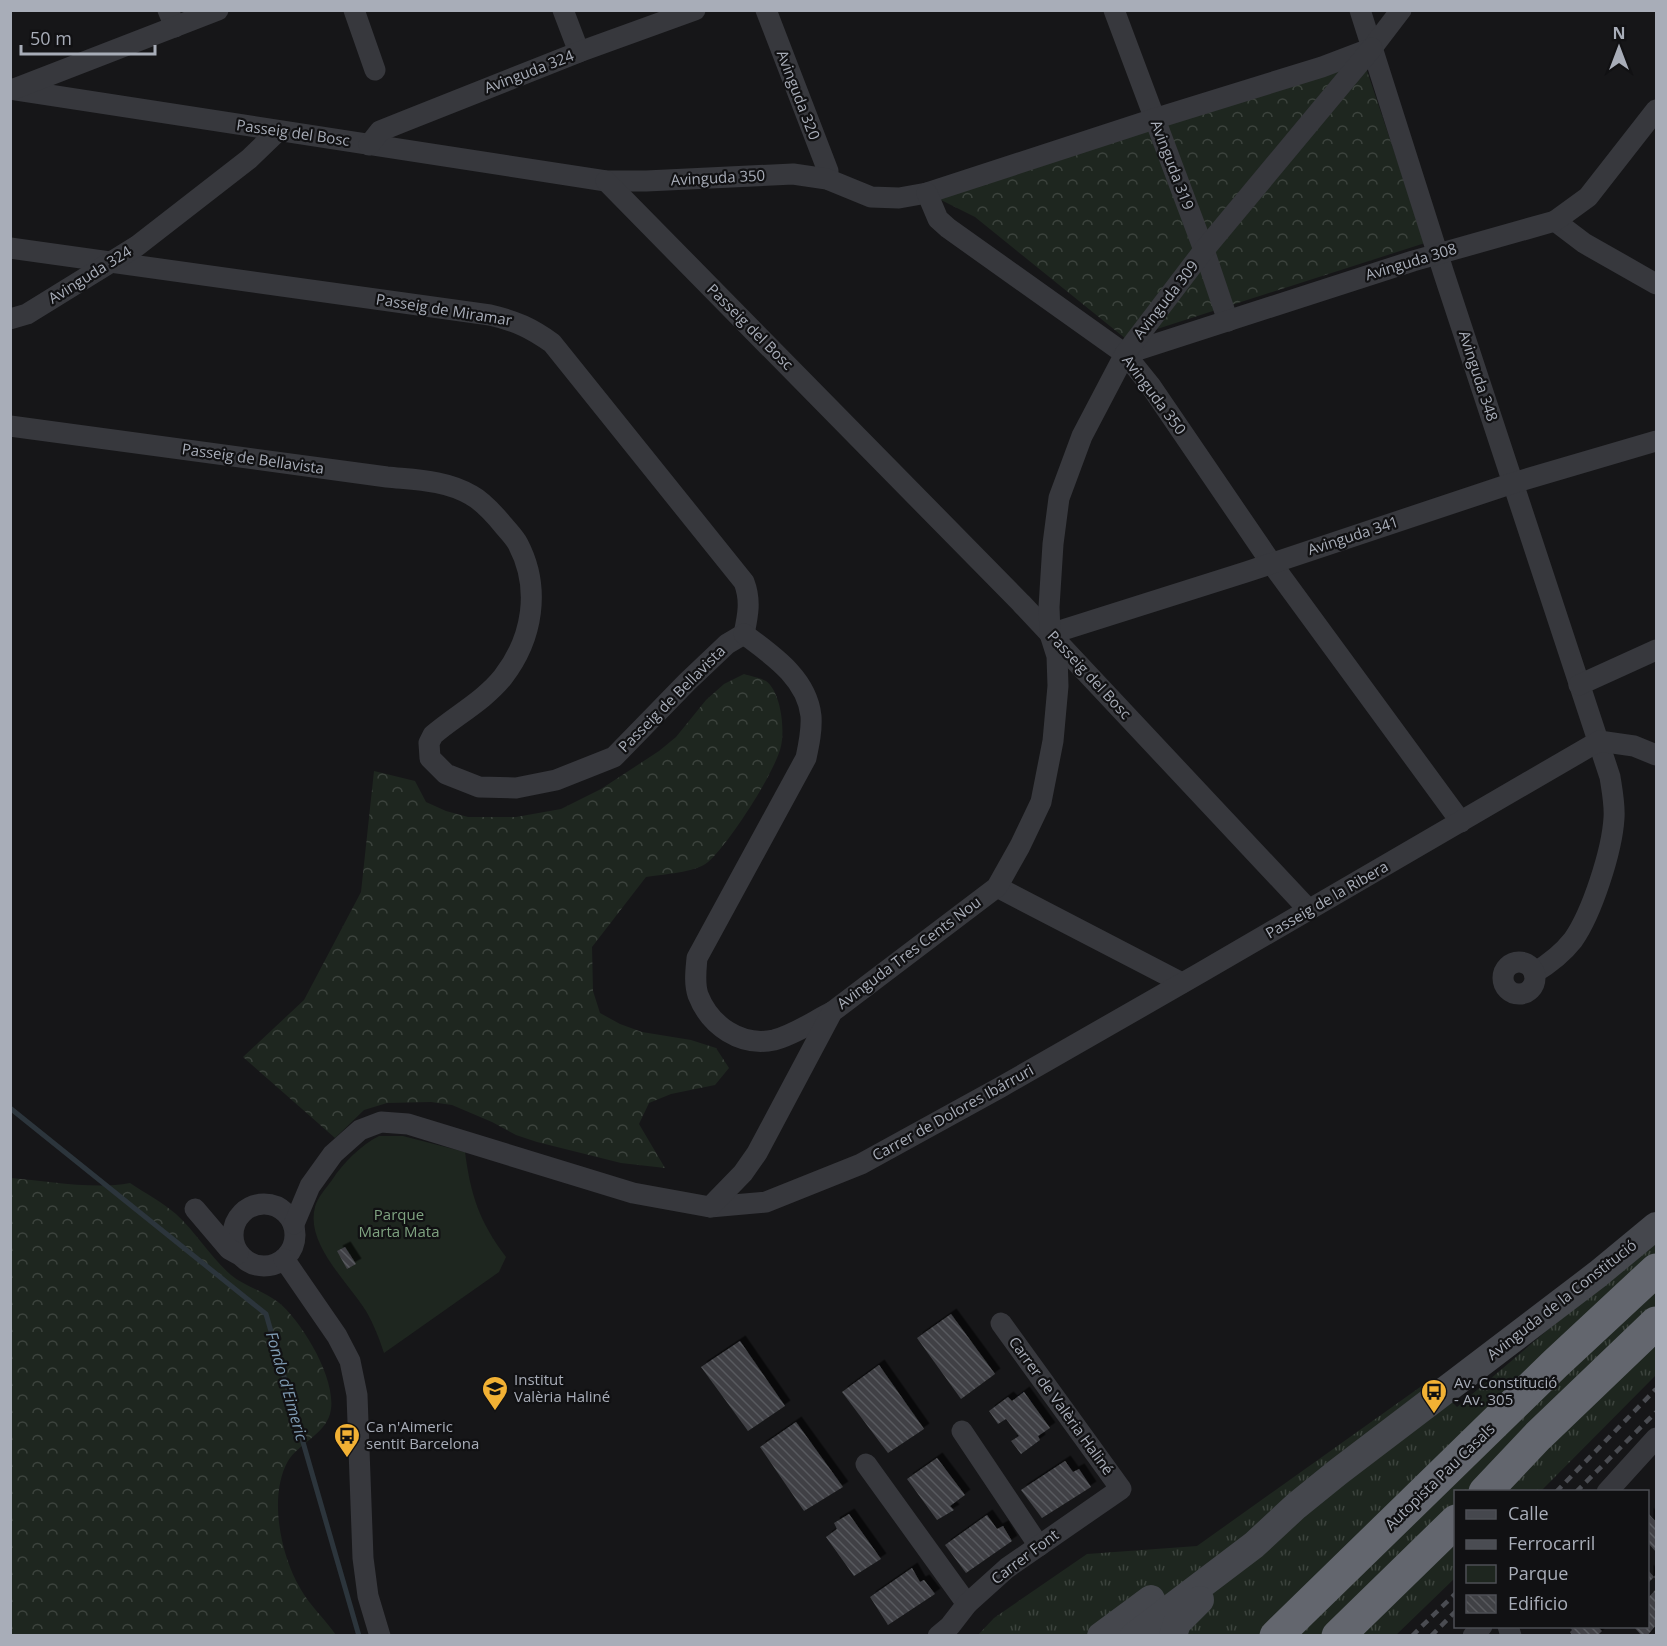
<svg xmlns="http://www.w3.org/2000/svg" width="1667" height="1646" font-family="'Open Sans',sans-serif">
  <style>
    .grass { fill: url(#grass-tufts) }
    .forest { fill: url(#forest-crowns) }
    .green { fill: #1e261f }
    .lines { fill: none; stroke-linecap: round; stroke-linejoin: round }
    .stream { stroke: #2c353c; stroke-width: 5 }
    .building { fill: url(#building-back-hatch); filter: url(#shadow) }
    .street { stroke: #37383d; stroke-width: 21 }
    .secondary { stroke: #45474d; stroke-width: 28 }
    .highway { stroke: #63666e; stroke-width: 33 }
    .rail { stroke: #4a4c52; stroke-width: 4.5; stroke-dasharray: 8 6; stroke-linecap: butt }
    .labels { text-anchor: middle; stroke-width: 4.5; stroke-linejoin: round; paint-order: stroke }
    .street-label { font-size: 15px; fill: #a8adb8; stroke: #111113 }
    .park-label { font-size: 15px; fill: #7fa381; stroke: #111113 }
    .poi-label { font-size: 15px; fill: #a8adb8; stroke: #111113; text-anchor: start }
    .water-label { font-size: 16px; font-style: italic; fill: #7f9bb3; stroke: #111113 }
  </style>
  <defs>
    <pattern id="grass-tufts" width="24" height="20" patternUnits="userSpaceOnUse" patternTransform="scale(1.5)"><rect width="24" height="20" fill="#1e261f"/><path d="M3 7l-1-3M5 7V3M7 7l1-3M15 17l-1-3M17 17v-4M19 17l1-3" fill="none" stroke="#3c433d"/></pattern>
    <pattern id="forest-crowns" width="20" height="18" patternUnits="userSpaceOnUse" patternTransform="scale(1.5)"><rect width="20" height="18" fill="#1e261f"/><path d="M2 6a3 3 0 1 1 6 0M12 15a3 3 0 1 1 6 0" fill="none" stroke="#3c433d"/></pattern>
    <pattern id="building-back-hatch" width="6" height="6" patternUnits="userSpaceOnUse" patternTransform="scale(1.5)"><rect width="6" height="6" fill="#404145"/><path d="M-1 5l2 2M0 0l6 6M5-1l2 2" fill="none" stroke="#595a5e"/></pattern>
    <filter id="shadow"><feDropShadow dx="5.5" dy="-5.5" stdDeviation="0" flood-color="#0009"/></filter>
  </defs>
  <rect width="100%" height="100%" fill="#161618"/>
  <!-- grass -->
  <polygon class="grass" points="1656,1238 1656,1375 1541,1491 1456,1492 1455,1578 1396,1635 977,1636 994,1618 1087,1554 1197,1546 1430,1380 1457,1407"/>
  <!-- forest -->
  <g class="forest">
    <polygon points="1363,59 1425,243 1126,339 975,217 939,199"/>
    <path d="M744 674C750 676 761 678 766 681 781 692 785 729 781 746 776 771 728 845 708 862 695 873 663 874 646 877L592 947 593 991 600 1013 620 1024 642 1032 691 1040 716 1048 729 1068 715 1085 671 1094 649 1103 639 1124 665 1168 621 1163 537 1142 516 1135 492 1122 452 1105 431 1102 387 1103 364 1110 335 1138 243 1057 304 1000 361 892 374 771 415 781 426 802 446 811 468 817H516L561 809 601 789 659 751 676 737 706 700 724 684Z"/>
    <path d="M11 1178C46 1181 95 1190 130 1183 145 1193 162 1202 176 1214 196 1232 210 1257 231 1275 244 1286 264 1291 278 1302 302 1321 339 1382 330 1414 324 1435 298 1444 288 1461 268 1496 281 1556 300 1588 310 1606 325 1619 336 1635H11Z"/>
  </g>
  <!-- green -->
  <path class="green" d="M379 1136H403L465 1152C471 1196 479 1221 506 1257L499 1272 384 1353C379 1338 374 1325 366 1311 349 1283 305 1244 315 1207 317 1198 327 1187 332 1180 343 1163 361 1145 379 1136Z"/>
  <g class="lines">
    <!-- stream -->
    <polyline class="stream" points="10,1108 266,1314 359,1636"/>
  </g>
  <!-- building -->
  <g class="building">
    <polygon points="345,1247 356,1264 347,1269 337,1251"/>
    <polygon points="951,1314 995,1374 961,1399 917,1338"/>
    <polygon points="740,1341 785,1406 748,1431 701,1367"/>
    <polygon points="879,1365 924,1429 888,1453 842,1392"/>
    <polygon points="1024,1392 1050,1428 1038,1436 1040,1440 1021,1454 1011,1441 1019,1436 1006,1419 998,1424 989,1411 1008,1397 1012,1401"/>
    <polygon points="796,1422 843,1487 804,1511 760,1447"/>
    <polygon points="937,1458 965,1495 950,1506 954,1510 937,1520 907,1479"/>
    <polygon points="1065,1461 1073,1472 1079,1469 1091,1487 1042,1518 1021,1490"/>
    <polygon points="1648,1513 1656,1522 1656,1552 1648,1543"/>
    <polygon points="849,1514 881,1559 854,1576 826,1537 837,1529 834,1523"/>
    <polygon points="987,1515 997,1529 1003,1526 1012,1541 966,1573 945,1545"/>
    <polygon points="912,1568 920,1582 924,1580 935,1594 888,1625 870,1597"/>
    <polygon points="1648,1570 1654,1577 1656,1574 1656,1580 1654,1577 1648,1583"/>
    <polygon points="1656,1589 1656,1625 1647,1636 1642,1636 1633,1626 1648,1626 1648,1598"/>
    <polygon points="1569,1626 1597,1626 1602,1631 1597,1636 1573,1636 1570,1632 1572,1630"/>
  </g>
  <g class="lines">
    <!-- street -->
    <g class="street">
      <polyline points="168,10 175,27"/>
      <polyline points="354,10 375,70"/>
      <polyline points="563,10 579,52"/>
      <polyline points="766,10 828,171 827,179"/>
      <polyline points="1114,10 1204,250 1228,321"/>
      <path d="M1360 10 1444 274 1610 777C1612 790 1615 805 1614 818 1612 851 1592 913 1573 940 1562 954 1549 964 1534 973"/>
      <polyline points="10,89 606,181 646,181 793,174 827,179 871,197 899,198 927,193 1154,119 1322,67 1372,48 1401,10"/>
      <polyline points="14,89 218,10"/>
      <polyline points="369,145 380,131 405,121 579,52 695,10"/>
      <polyline points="606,181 1021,603 1309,910"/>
      <polyline points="927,193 938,219 948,228 1125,354 1150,385 1272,564 1461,822"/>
      <polyline points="1555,221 1584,243 1656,284"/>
      <path d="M10 248 490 315C516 321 531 328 552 343L744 582C751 600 748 615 744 634"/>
      <polyline points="10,319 27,314 137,246 249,159 277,132"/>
      <polyline points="1125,354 1413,261 1555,221 1588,197 1656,110"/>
      <path d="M10 426 387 477C416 480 445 480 471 495 484 502 495 515 504 526 509 532 515 538 518 544 541 588 533 638 503 677 485 700 455 716 433 735L429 743 430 758 446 774 479 787 516 788 556 780 614 757 687 682 727 644 744 634"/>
      <path d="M744 634C772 655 807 678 811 716 812 730 809 744 806 758L697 958C696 970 694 983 698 995 710 1026 741 1047 774 1040 794 1035 814 1021 832 1012"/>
      <polyline points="1050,634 1246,572 1513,483 1656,441"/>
      <polyline points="1579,685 1656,650"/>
      <polyline points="997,887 1182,983"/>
      <circle cx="1519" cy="978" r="16"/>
      <circle cx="264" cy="1235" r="31"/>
      <polyline points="710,1207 766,1202 861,1164 1001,1087 1200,973 1599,741 1634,746 1656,755"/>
      <polyline points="195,1209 229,1249 238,1254"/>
      <polyline points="294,1224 310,1186 333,1154 360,1130 381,1122 408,1124 633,1193 710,1207 743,1173 757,1153 832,1012 997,887 1020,846 1041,802 1053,741 1058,686 1057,656 1050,634 1049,607 1053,544 1059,498 1082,436 1125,354 1204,250 1372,48"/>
      <polyline points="284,1259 337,1336 350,1361 357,1395 363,1558 368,1596 380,1636"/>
      <polyline points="962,1431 1039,1546"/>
      <polyline points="866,1464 967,1604"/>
      <polyline points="1607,1492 1656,1438"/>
      <polyline points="1508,1626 1511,1636"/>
      <polyline points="938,1636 950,1626 967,1604 1007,1568 1121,1489 1001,1323"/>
      <polyline points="1473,1636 1482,1626"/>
    </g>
    <!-- secondary -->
    <g class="secondary">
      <polyline points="1101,1636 1151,1599"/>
      <polyline points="1134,1636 1254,1545 1296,1506 1338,1472 1598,1274 1656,1226"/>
      <polyline points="1173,1636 1177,1623 1200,1600"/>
    </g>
    <!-- highway -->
    <g class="highway">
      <polyline points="1485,1492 1538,1436 1656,1323"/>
      <polyline points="1276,1636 1555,1364 1656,1270"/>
      <polyline points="1338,1636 1456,1521"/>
    </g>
    <!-- rail -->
    <g class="rail">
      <polyline points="1556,1492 1656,1389"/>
      <polyline points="1576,1492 1656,1412"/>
      <polyline points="1412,1636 1456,1593"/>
      <polyline points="1431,1636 1456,1611"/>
    </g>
  </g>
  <!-- icons -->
  <defs>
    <symbol id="school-pin" viewBox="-11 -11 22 30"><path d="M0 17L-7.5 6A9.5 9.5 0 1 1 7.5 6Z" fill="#f2b134" stroke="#111113"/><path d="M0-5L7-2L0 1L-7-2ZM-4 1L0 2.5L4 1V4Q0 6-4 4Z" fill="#111"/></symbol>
    <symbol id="bus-pin" viewBox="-11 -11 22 30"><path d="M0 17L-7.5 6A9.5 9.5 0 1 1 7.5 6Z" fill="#f2b134" stroke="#111113"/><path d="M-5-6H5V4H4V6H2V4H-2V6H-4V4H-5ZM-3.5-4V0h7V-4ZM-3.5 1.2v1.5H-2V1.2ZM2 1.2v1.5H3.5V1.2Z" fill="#111"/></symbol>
  </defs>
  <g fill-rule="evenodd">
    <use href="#school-pin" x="480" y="1374" width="30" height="40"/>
    <use href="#bus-pin" x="1419" y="1377" width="30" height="40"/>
    <use href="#bus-pin" x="332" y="1421" width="30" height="40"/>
  </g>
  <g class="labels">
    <!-- street labels -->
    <g class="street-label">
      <text transform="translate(529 72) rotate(-21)" y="5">Avinguda 324</text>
      <text transform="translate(798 95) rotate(69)" y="5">Avinguda 320</text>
      <text transform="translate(293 133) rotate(8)" y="5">Passeig del Bosc</text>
      <text transform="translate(1172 165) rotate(69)" y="5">Avinguda 319</text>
      <text transform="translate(718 178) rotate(-3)" y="5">Avinguda 350</text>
      <text transform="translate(1411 262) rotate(-17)" y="5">Avinguda 308</text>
      <text transform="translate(90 275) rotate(-32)" y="5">Avinguda 324</text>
      <text transform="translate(1166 300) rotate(-52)" y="5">Avinguda 309</text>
      <text transform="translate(444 310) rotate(9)" y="5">Passeig de Miramar</text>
      <text transform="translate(750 327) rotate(45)" y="5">Passeig del Bosc</text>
      <text transform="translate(1478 376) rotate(72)" y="5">Avinguda 348</text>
      <text transform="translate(1154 395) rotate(53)" y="5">Avinguda 350</text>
      <text transform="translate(253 459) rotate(8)" y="5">Passeig de Bellavista</text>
      <text transform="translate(1353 536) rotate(-18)" y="5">Avinguda 341</text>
      <text transform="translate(1089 675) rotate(47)" y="5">Passeig del Bosc</text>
      <text transform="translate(672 699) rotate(-45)" y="5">Passeig de Bellavista</text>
      <text transform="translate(1327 900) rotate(-30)" y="5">Passeig de la Ribera</text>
      <text transform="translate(909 953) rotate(-37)" y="5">Avinguda Tres Cents Nou</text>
      <text transform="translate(953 1113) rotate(-29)" y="5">Carrer de Dolores Ibárruri</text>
      <text transform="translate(1562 1300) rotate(-38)" y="5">Avinguda de la Constitució</text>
      <text transform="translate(1061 1406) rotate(54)" y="5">Carrer de Valèria Haliné</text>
      <text transform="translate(1440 1477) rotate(-44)" y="5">Autopista Pau Casals</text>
      <text transform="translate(1025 1557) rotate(-37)" y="5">Carrer Font</text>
    </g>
    <!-- park labels -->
    <g class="park-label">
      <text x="399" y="1220">Parque<tspan x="399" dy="17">Marta Mata</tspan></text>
    </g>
    <!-- poi labels -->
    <g class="poi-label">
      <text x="514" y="1385">Institut<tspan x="514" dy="17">Valèria Haliné</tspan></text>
      <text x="1454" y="1388">Av. Constitució<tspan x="1454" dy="17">- Av. 305</tspan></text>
      <text x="366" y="1432">Ca n'Aimeric<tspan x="366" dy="17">sentit Barcelona</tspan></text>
    </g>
    <!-- water labels -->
    <g class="water-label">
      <text transform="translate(287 1386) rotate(74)" y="6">Fondo d'Eimeric</text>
    </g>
  </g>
  <!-- border -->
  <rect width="1667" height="1646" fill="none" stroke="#a8adb8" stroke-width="24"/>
  <!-- legend -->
  <rect x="1454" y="1490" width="195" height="138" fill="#111113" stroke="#4d4f55" stroke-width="1.5"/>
  <rect x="1466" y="1510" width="30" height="9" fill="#45474d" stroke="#4d4f55" stroke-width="1.5"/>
  <text x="1508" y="1520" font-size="18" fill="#a8adb8">Calle</text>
  <rect x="1466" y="1540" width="30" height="9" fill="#4a4c52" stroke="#4d4f55" stroke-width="1.5"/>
  <text x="1508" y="1550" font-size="18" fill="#a8adb8">Ferrocarril</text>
  <rect x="1466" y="1565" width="30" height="18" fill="#1e261f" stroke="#4d4f55" stroke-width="1.5"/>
  <text x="1508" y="1580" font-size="18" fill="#a8adb8">Parque</text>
  <rect x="1466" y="1595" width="30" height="18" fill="url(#building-back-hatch)" stroke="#4d4f55" stroke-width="1.5"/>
  <text x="1508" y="1610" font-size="18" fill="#a8adb8">Edificio</text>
  <!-- north arrow -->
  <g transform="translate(1619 48)" stroke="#111113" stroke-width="4.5" paint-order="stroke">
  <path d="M0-4.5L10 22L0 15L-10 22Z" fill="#a8adb8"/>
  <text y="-9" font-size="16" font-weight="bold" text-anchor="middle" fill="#a8adb8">N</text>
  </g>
  <!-- scale -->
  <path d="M21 45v9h134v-9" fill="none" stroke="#a8adb8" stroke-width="3"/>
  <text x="30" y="45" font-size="18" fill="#a8adb8" stroke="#111113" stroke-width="4.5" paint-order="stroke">50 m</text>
</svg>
